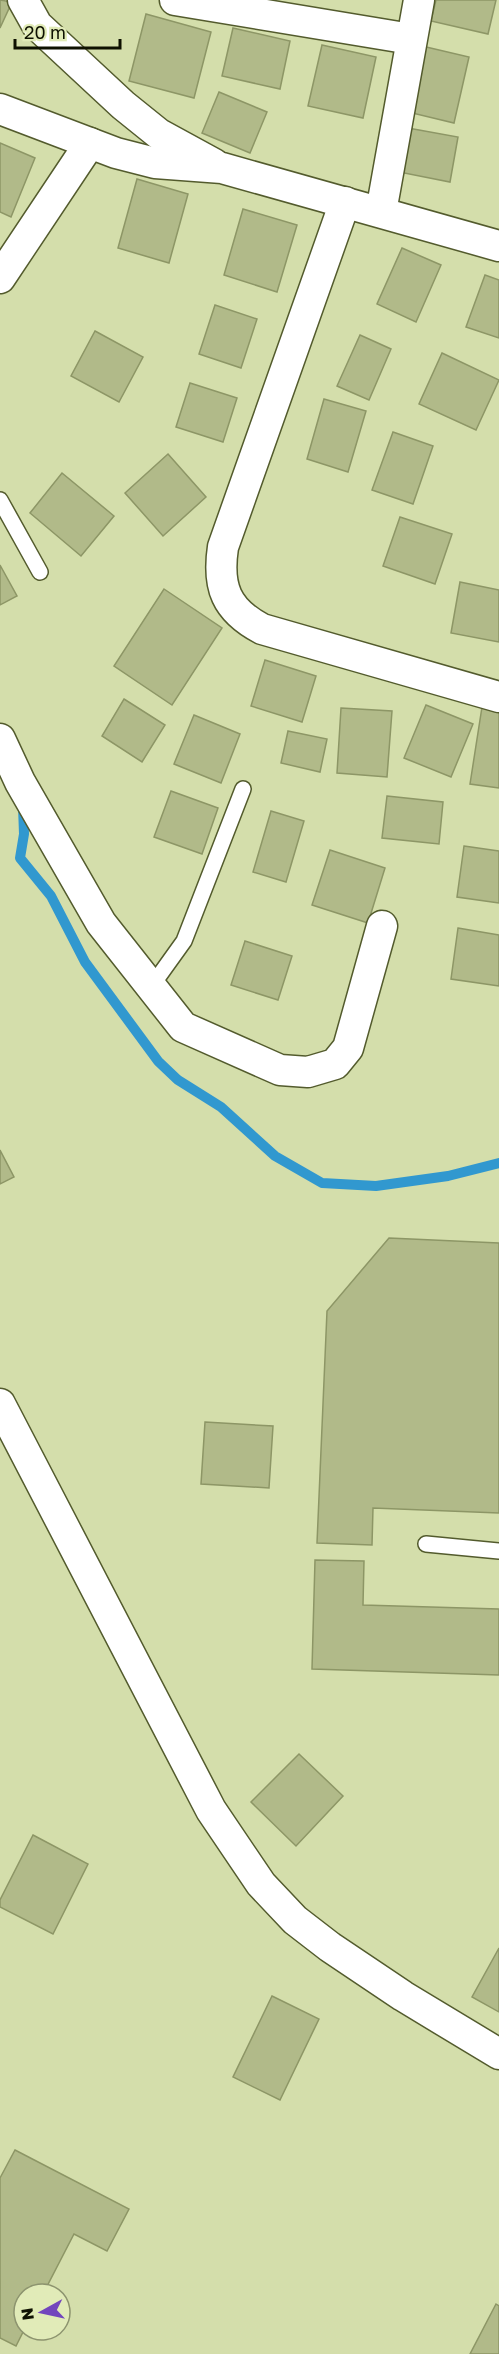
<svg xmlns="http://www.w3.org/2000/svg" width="499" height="2354" font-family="'Golos Text',sans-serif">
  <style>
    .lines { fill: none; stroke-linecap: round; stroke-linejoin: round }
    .stream { stroke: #3198cf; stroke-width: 10 }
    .building { fill: #b1ba89; stroke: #8d9666; stroke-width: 1.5 }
    .lane-casing { stroke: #535b2d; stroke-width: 18 }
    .street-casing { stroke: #535b2d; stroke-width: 33 }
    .lane { stroke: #fff; stroke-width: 15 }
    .street { stroke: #fff; stroke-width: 30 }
  </style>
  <rect width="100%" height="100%" fill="#d4deab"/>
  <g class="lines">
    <!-- stream -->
    <polyline class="stream" points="23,806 24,834 20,858 51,896 85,962 158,1061 178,1080 221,1107 275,1156 322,1183 376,1186 448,1176 499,1163"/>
  </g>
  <!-- building -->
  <g class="building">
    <polygon points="0,0 12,2 0,28"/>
    <polygon points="436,0 496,0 488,34 431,21"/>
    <polygon points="146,14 211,32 194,98 129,81"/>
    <polygon points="233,28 290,41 280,89 222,76"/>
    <polygon points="322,45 376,57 363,118 308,106"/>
    <polygon points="422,46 469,57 454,123 408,112"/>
    <polygon points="219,92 267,112 250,153 202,133"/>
    <polygon points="408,128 458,137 450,182 399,172"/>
    <polygon points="0,143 35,158 11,217 0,212"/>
    <polygon points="137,179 188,194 169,263 118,248"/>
    <polygon points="243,209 297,225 277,292 224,275"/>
    <polygon points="402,248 441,265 416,322 377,304"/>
    <polygon points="485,275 499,280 499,338 466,327"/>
    <polygon points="215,305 257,319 241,368 199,354"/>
    <polygon points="95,331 143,357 119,402 71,376"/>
    <polygon points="360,335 391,349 369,400 337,386"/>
    <polygon points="442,353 499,380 476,430 419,404"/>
    <polygon points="190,383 237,398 223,442 176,427"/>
    <polygon points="324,399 366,411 348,472 307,459"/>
    <polygon points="393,432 433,446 413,504 372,490"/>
    <polygon points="168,454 206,497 163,536 125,493"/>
    <polygon points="62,473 114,516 81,556 30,513"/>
    <polygon points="400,517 452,534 435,584 383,566"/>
    <polygon points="0,565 17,596 0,605"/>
    <polygon points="460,582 499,590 499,642 451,633"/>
    <polygon points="164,589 222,628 172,705 114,666"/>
    <polygon points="265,660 316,676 302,722 251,706"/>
    <polygon points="124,699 165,725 142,762 102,736"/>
    <polygon points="426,705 473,724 451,777 404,758"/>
    <polygon points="482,707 499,710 499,788 470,784"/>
    <polygon points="341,708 392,711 387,777 337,773"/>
    <polygon points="194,715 240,734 221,783 174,764"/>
    <polygon points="288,731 327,739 320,772 281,763"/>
    <polygon points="171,791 218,808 202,854 154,837"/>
    <polygon points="387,796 443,802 439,844 382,838"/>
    <polygon points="271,811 304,821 286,882 253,872"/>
    <polygon points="464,846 499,851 499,903 457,897"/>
    <polygon points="330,850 385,868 368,923 312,905"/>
    <polygon points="458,928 499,935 499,986 451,979"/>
    <polygon points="245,941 292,956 278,1000 231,985"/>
    <polygon points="0,1150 14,1177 0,1184"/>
    <polygon points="389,1238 499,1243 499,1513 373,1508 372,1545 317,1543 327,1311"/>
    <polygon points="205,1422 273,1426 269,1488 201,1484"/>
    <polygon points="315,1560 364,1561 363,1605 499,1609 499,1675 312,1669"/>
    <polygon points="299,1754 343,1796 296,1846 251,1802"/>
    <polygon points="33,1835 88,1864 53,1934 0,1907 0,1900"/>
    <polygon points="499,1948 499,2012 472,1997"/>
    <polygon points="272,1996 319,2019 280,2100 233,2077"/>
    <polygon points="15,2150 129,2209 107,2251 74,2234 43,2294 24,2294 24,2330 16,2346 0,2338 0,2178"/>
    <polygon points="496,2304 499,2306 499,2354 470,2354"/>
  </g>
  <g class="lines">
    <defs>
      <g id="lane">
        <polyline points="0,500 40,572"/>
        <polyline points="151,987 184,941 243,789"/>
        <polyline points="426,1544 499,1551"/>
      </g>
      <g id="street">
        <polyline points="23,0 37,25 123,105 159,134 214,164"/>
        <polyline points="175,0 411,39"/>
        <polyline points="0,109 116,153 155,163 222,168 499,246"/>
        <path d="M345 202 223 547C217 587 226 610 262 629L499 697"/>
        <polyline points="381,212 419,0"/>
        <polyline points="0,278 90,143"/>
        <polyline points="0,739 20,782 101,923 183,1027 280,1070 308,1072 335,1064 348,1048 382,926"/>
        <polyline points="0,1404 211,1810 261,1884 295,1920 330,1947 403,1996 499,2054"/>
      </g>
    </defs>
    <!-- lane casing -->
    <use href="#lane" class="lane-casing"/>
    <!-- street casing -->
    <use href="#street" class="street-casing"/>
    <!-- lane -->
    <use href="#lane" class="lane"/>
    <!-- street -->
    <use href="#street" class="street"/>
  </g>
  <!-- north arrow -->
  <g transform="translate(42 2312) rotate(262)"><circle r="28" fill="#e1ebb8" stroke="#8d946f" stroke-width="1.5"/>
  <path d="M0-4.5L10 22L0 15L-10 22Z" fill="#7245bd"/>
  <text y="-9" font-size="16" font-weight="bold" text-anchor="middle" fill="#0e1101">N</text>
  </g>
  <!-- scale -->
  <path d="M15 39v9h105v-9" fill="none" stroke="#0e1101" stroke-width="3"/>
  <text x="24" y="39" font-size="18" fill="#0e1101" stroke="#e1ebb8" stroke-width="4.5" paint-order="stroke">20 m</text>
</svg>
